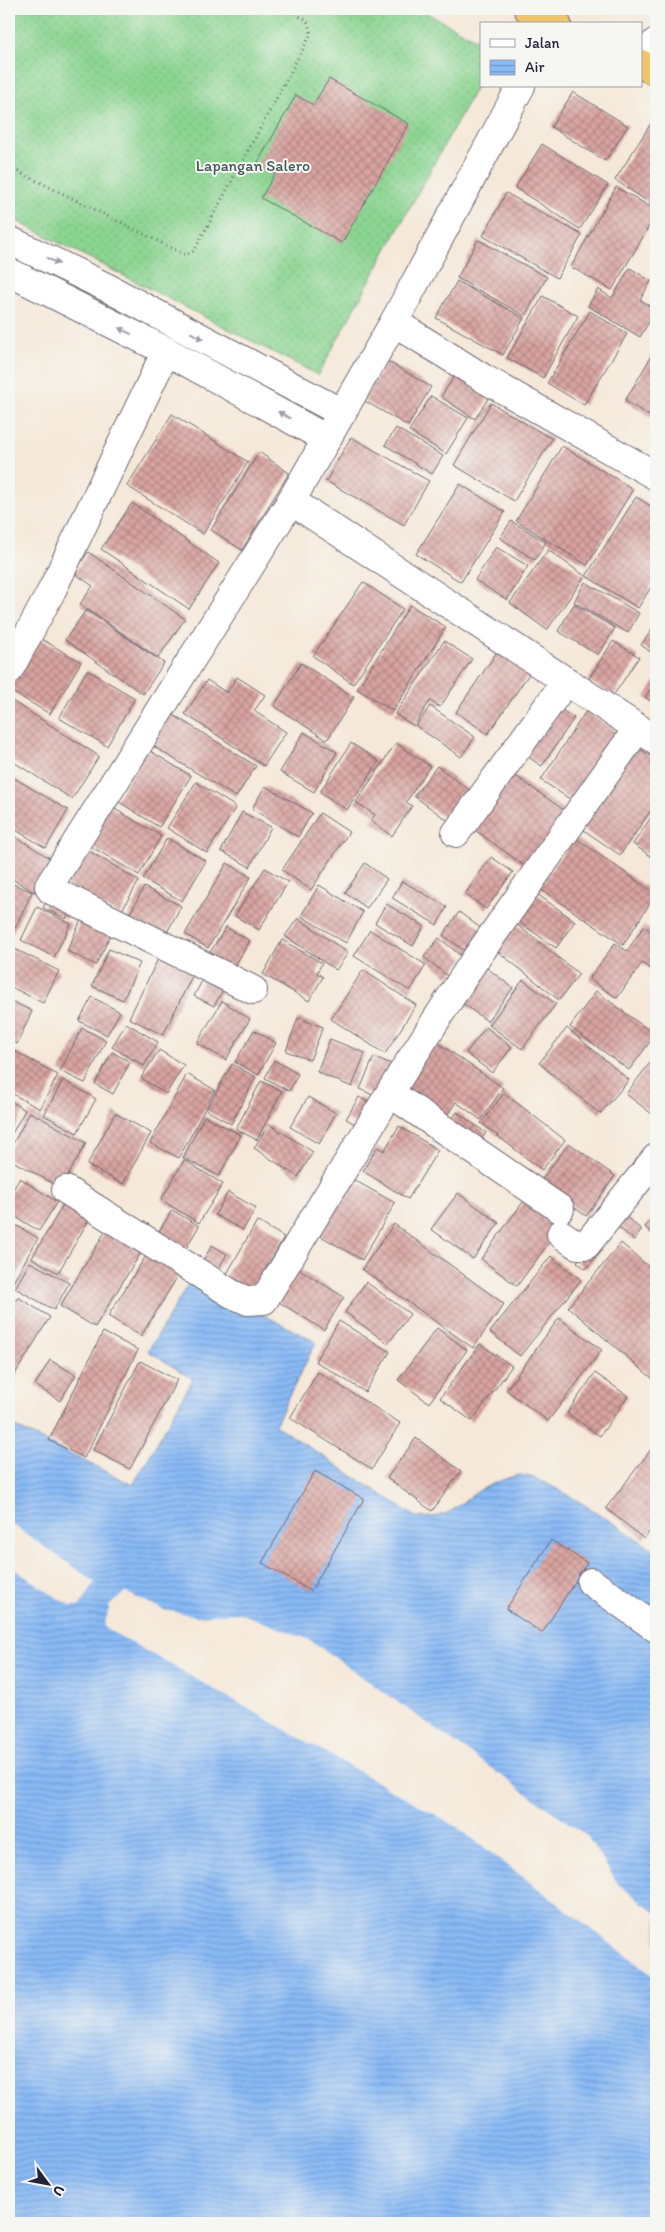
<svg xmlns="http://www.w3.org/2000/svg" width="665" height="2232" font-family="Itim,sans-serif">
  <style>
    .grass { fill: url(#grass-dots); stroke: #567b66 }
    .water { fill: url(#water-rules); stroke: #566e98 }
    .pier { fill: #f5e8d8 }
    .building { fill: url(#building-cross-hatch) }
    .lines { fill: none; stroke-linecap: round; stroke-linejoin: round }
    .minor-casing { stroke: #6c6772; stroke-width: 30 }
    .highway-casing { stroke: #6c6772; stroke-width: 30 }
    .path { stroke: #6c6772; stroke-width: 3; stroke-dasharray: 1 4; stroke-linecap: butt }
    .minor { stroke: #fff; stroke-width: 28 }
    .highway { stroke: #eec569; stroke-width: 28 }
    .oneway { fill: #9c9ca7 }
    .labels { text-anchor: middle; stroke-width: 4; stroke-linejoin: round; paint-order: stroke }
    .park-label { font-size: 16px; fill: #425755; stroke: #f6f6f2 }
  </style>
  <defs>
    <pattern id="grass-dots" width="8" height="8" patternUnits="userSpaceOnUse" patternTransform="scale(1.25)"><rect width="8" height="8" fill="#8bd491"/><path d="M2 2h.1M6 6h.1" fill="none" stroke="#78b67e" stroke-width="1.8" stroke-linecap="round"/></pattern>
    <pattern id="water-rules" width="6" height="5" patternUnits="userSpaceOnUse" patternTransform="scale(1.25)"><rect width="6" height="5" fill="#89baf6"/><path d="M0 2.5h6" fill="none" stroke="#7097c8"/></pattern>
    <pattern id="building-cross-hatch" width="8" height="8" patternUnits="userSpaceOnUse" patternTransform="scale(1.25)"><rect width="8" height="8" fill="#d9a4a0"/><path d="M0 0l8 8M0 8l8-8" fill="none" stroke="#b08584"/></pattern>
  </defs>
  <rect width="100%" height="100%" fill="#f6f6f2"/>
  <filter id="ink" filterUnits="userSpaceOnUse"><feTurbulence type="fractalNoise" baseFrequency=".02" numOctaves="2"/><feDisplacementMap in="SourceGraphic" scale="10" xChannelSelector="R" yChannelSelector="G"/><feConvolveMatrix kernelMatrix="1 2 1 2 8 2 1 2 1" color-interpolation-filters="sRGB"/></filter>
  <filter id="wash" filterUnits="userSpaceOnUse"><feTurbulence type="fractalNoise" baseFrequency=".0096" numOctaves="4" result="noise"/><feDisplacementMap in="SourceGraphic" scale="20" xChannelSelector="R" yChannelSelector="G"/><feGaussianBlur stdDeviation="1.12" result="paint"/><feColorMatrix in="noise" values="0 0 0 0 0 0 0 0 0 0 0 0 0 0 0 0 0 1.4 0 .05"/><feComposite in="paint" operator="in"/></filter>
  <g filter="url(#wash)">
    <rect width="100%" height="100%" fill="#f5e8d8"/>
    <!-- grass -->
    <polygon class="grass" points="9,9 419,9 481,42 481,78 318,375 9,217"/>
    <!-- water -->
    <path class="water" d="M192 1278 316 1342 275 1425 416 1517C453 1520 455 1504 484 1488 490 1485 513 1475 520 1475 546 1475 630 1535 656 1551V2223H9V1424L133 1485 193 1379 148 1351Z"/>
    <!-- pier -->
    <g class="pier">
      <polygon points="9,1522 95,1582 80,1606 70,1606 9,1566"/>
      <polygon points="125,1592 164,1610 196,1616 240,1613 310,1640 587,1836 618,1884 656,1913 656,1978 457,1827 104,1627 110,1605"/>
    </g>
    <g id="blocks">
      <!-- building -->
      <g class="building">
        <polygon points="329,79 409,124 342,243 261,198 275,174 257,164 296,95 313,105"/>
        <polygon points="573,92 628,126 605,161 551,127"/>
        <polygon points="655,117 656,118 656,207 615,180"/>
        <polygon points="542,144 608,185 580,229 515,188"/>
        <polygon points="616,187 656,210 656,214 612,290 571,267"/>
        <polygon points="506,193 582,235 557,278 483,236"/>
        <polygon points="478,240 547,277 525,316 457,278"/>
        <polygon points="630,268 651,281 640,300 656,310 640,337 588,306 598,289 612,298"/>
        <polygon points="457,281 524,318 503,355 436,318"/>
        <polygon points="543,296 578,316 543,378 507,358"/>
        <polygon points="590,311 627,334 584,405 547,383"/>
        <polygon points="656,348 656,420 625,401"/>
        <polygon points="387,361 431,387 408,426 363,400"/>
        <polygon points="455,375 489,397 475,419 441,397"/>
        <polygon points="431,396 468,418 446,454 409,431"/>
        <polygon points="491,403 552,439 514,501 454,465"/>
        <polygon points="172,414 248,462 203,534 127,486"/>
        <polygon points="396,428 443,456 432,474 385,445"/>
        <polygon points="351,437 429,481 404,525 326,481"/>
        <polygon points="562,446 633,489 587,565 516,521"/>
        <polygon points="259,452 289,473 242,550 211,530"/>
        <polygon points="460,484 505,512 461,582 416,554"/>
        <polygon points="636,497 656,509 656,579 638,608 586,576"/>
        <polygon points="132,503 219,563 189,609 101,549"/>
        <polygon points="511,521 546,542 535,560 500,538"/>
        <polygon points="496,547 528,566 507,600 475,580"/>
        <polygon points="548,550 585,576 547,630 510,603"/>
        <polygon points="88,552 185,619 158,658 80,604 93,586 74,573"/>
        <polygon points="363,582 403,609 353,684 313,656"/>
        <polygon points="585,582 639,613 628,633 574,602"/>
        <polygon points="574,604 615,628 598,655 558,631"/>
        <polygon points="410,605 446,627 393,711 357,689"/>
        <polygon points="86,610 164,663 143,694 65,640"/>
        <polygon points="656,624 656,656 641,645"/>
        <polygon points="36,636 81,662 50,714 9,690 9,683"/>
        <polygon points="444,641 472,659 440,707 430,701 414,726 395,714"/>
        <polygon points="613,641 639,657 613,696 588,680"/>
        <polygon points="497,652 529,674 488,734 456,712"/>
        <polygon points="301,663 354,697 327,740 274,706"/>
        <polygon points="87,670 135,698 107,746 59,718"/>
        <polygon points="237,677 265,695 254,711 286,732 264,766 185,714 207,680 227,693"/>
        <polygon points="656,680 656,705 645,697"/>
        <polygon points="9,699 99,756 72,799 9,759"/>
        <polygon points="554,705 574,718 542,766 522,753"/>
        <polygon points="430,706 475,737 461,757 416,726"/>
        <polygon points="167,711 256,766 236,797 148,743"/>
        <polygon points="586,711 624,736 579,805 541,780"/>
        <polygon points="304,732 337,752 314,792 280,772"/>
        <polygon points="351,743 379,761 347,810 320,792"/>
        <polygon points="396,743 430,766 406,802 412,806 392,836 371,821 375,815 356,802"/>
        <polygon points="632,743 656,760 656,803 620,855 575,824"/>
        <polygon points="147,749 191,776 159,827 116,800"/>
        <polygon points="437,766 476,795 454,825 414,796"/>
        <polygon points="507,770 568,813 529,869 468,825"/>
        <polygon points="9,775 68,810 46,848 9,826"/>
        <polygon points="196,782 236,807 207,853 167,828"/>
        <polygon points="265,786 312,813 298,837 252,809"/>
        <polygon points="108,805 161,836 139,875 85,843"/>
        <polygon points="656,810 656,860 633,844"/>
        <polygon points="242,812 271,827 250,867 221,851"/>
        <polygon points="320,813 349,832 311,890 282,870"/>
        <polygon points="10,833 54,861 34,892 9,877"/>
        <polygon points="574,837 656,894 623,945 539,888"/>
        <polygon points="167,838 206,861 182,901 143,879"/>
        <polygon points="84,848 139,881 119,915 64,883"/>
        <polygon points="491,857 513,872 486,909 465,894"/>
        <polygon points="227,863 251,877 208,948 185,934"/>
        <polygon points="365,863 387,879 367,908 345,893"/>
        <polygon points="265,868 288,882 259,930 235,916"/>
        <polygon points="402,881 447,907 437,925 392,898"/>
        <polygon points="9,882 32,892 9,941"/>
        <polygon points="319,885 363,912 346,943 301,916"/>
        <polygon points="144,887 181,906 163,940 126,921"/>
        <polygon points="530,889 575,921 556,948 511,916"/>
        <polygon points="51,892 74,903 66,919 43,908"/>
        <polygon points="386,904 424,926 413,946 375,923"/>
        <polygon points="37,907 71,924 54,957 21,940"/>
        <polygon points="85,911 115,925 96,965 67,951"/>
        <polygon points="459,912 486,932 469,954 443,935"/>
        <polygon points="298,918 348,953 336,970 285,936"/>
        <polygon points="516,924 579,974 559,1000 496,950"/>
        <polygon points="644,926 656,935 656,963 652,970 642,963 617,998 589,979 615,943 627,951"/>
        <polygon points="226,927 250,941 231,972 207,957"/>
        <polygon points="370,930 426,965 410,991 354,956"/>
        <polygon points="439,938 464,958 449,977 424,957"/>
        <polygon points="282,940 322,963 317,973 323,977 309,1001 263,974"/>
        <polygon points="13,948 59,971 43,1003 9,986 9,955"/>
        <polygon points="109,949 140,963 123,1000 92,986"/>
        <polygon points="160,955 194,972 163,1035 129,1018"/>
        <polygon points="483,965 513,988 487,1021 457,999"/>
        <polygon points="363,970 416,1005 385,1054 331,1019"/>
        <polygon points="205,975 225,986 214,1006 194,996"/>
        <polygon points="523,980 556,1004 522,1049 489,1025"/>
        <polygon points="596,991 655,1035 629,1070 570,1027"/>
        <polygon points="92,997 120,1012 107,1035 79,1021"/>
        <polygon points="9,1000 32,1011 17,1044 9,1040"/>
        <polygon points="222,1001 250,1019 226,1060 197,1043"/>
        <polygon points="298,1018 323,1027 310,1060 286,1051"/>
        <polygon points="126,1023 158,1042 144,1066 112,1047"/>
        <polygon points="486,1027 512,1047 492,1073 466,1053"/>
        <polygon points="82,1028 106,1040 85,1083 60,1071"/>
        <polygon points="567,1028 629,1080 600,1114 539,1063"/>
        <polygon points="254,1030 276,1043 258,1075 235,1062"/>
        <polygon points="431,1038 503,1088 481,1120 456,1102 444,1120 397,1088"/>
        <polygon points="330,1039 365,1053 352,1087 317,1072"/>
        <polygon points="9,1048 58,1075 40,1109 9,1092"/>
        <polygon points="159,1050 184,1065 166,1094 141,1078"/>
        <polygon points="112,1052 130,1062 113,1094 95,1084"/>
        <polygon points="656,1055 656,1117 626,1094"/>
        <polygon points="374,1057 394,1065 379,1098 360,1089"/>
        <polygon points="274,1060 298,1074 289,1091 265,1078"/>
        <polygon points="232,1064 256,1077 231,1124 206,1110"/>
        <polygon points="187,1074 215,1090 179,1158 150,1143"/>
        <polygon points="63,1080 96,1099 77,1133 44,1115"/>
        <polygon points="261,1081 282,1091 257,1140 236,1129"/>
        <polygon points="504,1093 565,1140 542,1170 481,1123"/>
        <polygon points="308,1097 336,1113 319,1144 290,1127"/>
        <polygon points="359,1097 378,1108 366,1130 346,1119"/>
        <polygon points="9,1100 25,1110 9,1139"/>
        <polygon points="30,1112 86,1143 61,1188 9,1159 9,1151"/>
        <polygon points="457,1112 486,1133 475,1148 447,1126"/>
        <polygon points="115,1113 151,1133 123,1184 87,1165"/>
        <polygon points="204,1116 241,1135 219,1176 183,1158"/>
        <polygon points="269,1124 313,1152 298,1177 254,1148"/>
        <polygon points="399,1126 438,1150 408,1199 363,1171 377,1147 384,1151"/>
        <polygon points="569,1143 615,1176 586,1216 540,1182"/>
        <polygon points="184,1160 223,1184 199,1223 161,1200"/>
        <polygon points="347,1176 395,1203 362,1260 314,1232"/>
        <polygon points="20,1178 57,1202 39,1231 9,1213 9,1196"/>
        <polygon points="228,1192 256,1208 243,1230 215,1215"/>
        <polygon points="458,1193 499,1223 473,1259 431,1229"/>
        <polygon points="526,1198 562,1225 517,1286 481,1259"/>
        <polygon points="64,1203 90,1218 58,1273 32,1258"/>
        <polygon points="172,1210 199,1226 182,1255 155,1238"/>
        <polygon points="656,1215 656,1238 645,1227"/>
        <polygon points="625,1216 642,1230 634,1240 617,1226"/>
        <polygon points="9,1221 38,1238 12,1284 9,1282"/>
        <polygon points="257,1221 284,1237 251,1295 224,1279"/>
        <polygon points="394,1224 504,1304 473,1348 362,1269"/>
        <polygon points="108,1227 143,1249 95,1327 60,1306"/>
        <polygon points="594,1242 602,1249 586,1269 577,1262"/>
        <polygon points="621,1243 656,1273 656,1375 653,1379 568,1307"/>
        <polygon points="212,1245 227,1254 216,1273 201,1264"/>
        <polygon points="149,1251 181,1271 141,1336 108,1316"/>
        <polygon points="551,1256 581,1280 520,1356 490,1332"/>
        <polygon points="30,1262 69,1283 54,1310 15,1288"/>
        <polygon points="294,1266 344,1297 324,1330 274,1299"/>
        <polygon points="366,1282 410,1314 388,1344 345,1312"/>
        <polygon points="18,1297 50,1317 9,1384 9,1312"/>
        <polygon points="559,1318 602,1350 548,1421 506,1390"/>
        <polygon points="339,1321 390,1352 365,1392 315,1361"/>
        <polygon points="437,1328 467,1350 429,1403 398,1380"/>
        <polygon points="103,1332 138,1350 84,1458 49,1440"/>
        <polygon points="480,1344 512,1366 472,1421 440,1398"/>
        <polygon points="50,1360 76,1375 60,1401 35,1385"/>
        <polygon points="140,1361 177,1380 130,1469 93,1450"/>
        <polygon points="318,1372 400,1423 372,1469 290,1418"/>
        <polygon points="595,1373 628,1396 600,1436 567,1413"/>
        <polygon points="416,1438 461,1471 432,1511 387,1478"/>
        <polygon points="656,1443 656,1523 644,1539 606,1508"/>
        <polygon points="315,1471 364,1499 311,1591 262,1563"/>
        <polygon points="551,1540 587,1563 542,1633 506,1609"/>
      </g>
    </g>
  </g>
  <g filter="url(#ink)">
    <use href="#blocks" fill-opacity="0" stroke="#6c6772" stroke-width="1"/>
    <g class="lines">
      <defs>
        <g id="minor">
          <polyline points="641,64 656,42"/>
          <polyline points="9,240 108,288 342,413"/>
          <polyline points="9,272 166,351 327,439"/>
          <polyline points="394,322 483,378 656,476"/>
          <polyline points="291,501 656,740"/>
          <polyline points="9,670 51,592 166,351"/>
          <polyline points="456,833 566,681"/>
          <polyline points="253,990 51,890 49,886 291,501 394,322 521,86"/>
          <polyline points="390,1093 560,1209"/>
          <polyline points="66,1190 232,1294 248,1301 264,1300 402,1073 472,964 638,728"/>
          <polyline points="561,1234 577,1245 586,1245 656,1158"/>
          <polyline points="591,1582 656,1628"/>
        </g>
        <g id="highway">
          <polyline points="528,9 557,24"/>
          <polyline points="641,64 656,72"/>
        </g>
      </defs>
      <!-- minor casing -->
      <use href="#minor" class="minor-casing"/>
      <!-- highway casing -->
      <use href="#highway" class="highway-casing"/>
      <!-- path -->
      <polyline class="path" points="9,167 186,255 194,251 311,34 307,20 285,9"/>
      <!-- minor -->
      <use href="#minor" class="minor"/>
      <!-- highway -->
      <use href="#highway" class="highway"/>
    </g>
    <!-- one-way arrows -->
    <defs><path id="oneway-solid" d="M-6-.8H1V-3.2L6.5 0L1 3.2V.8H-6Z" transform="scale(1.25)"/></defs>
    <g class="oneway">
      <use href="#oneway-solid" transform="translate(53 261) rotate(26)"/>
      <use href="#oneway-solid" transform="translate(125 331) rotate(-154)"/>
      <use href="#oneway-solid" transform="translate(197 336) rotate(28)"/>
      <use href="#oneway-solid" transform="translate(284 415) rotate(-151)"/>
    </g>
  </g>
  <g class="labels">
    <!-- park labels -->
    <g class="park-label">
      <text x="253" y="171">Lapangan Salero</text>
    </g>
  </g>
  <!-- margin -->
  <rect width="665" height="2232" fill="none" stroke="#f6f6f2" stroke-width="30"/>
  <!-- legend -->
  <rect x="480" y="22" width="162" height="65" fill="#f6f6f2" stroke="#a1a1a9"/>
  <rect x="490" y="39" width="25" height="8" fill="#ffffff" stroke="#a1a1a9"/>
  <text x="525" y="48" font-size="15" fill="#22223b">Jalan</text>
  <rect x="490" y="60" width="25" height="15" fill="url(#water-rules)" stroke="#a1a1a9"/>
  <text x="525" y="72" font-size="15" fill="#22223b">Air</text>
  <!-- north arrow -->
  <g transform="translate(48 2184) rotate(122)" stroke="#f6f6f2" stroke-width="4" paint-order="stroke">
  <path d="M0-4L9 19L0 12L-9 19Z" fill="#22223b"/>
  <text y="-8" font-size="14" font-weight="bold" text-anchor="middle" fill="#22223b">U</text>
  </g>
</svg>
